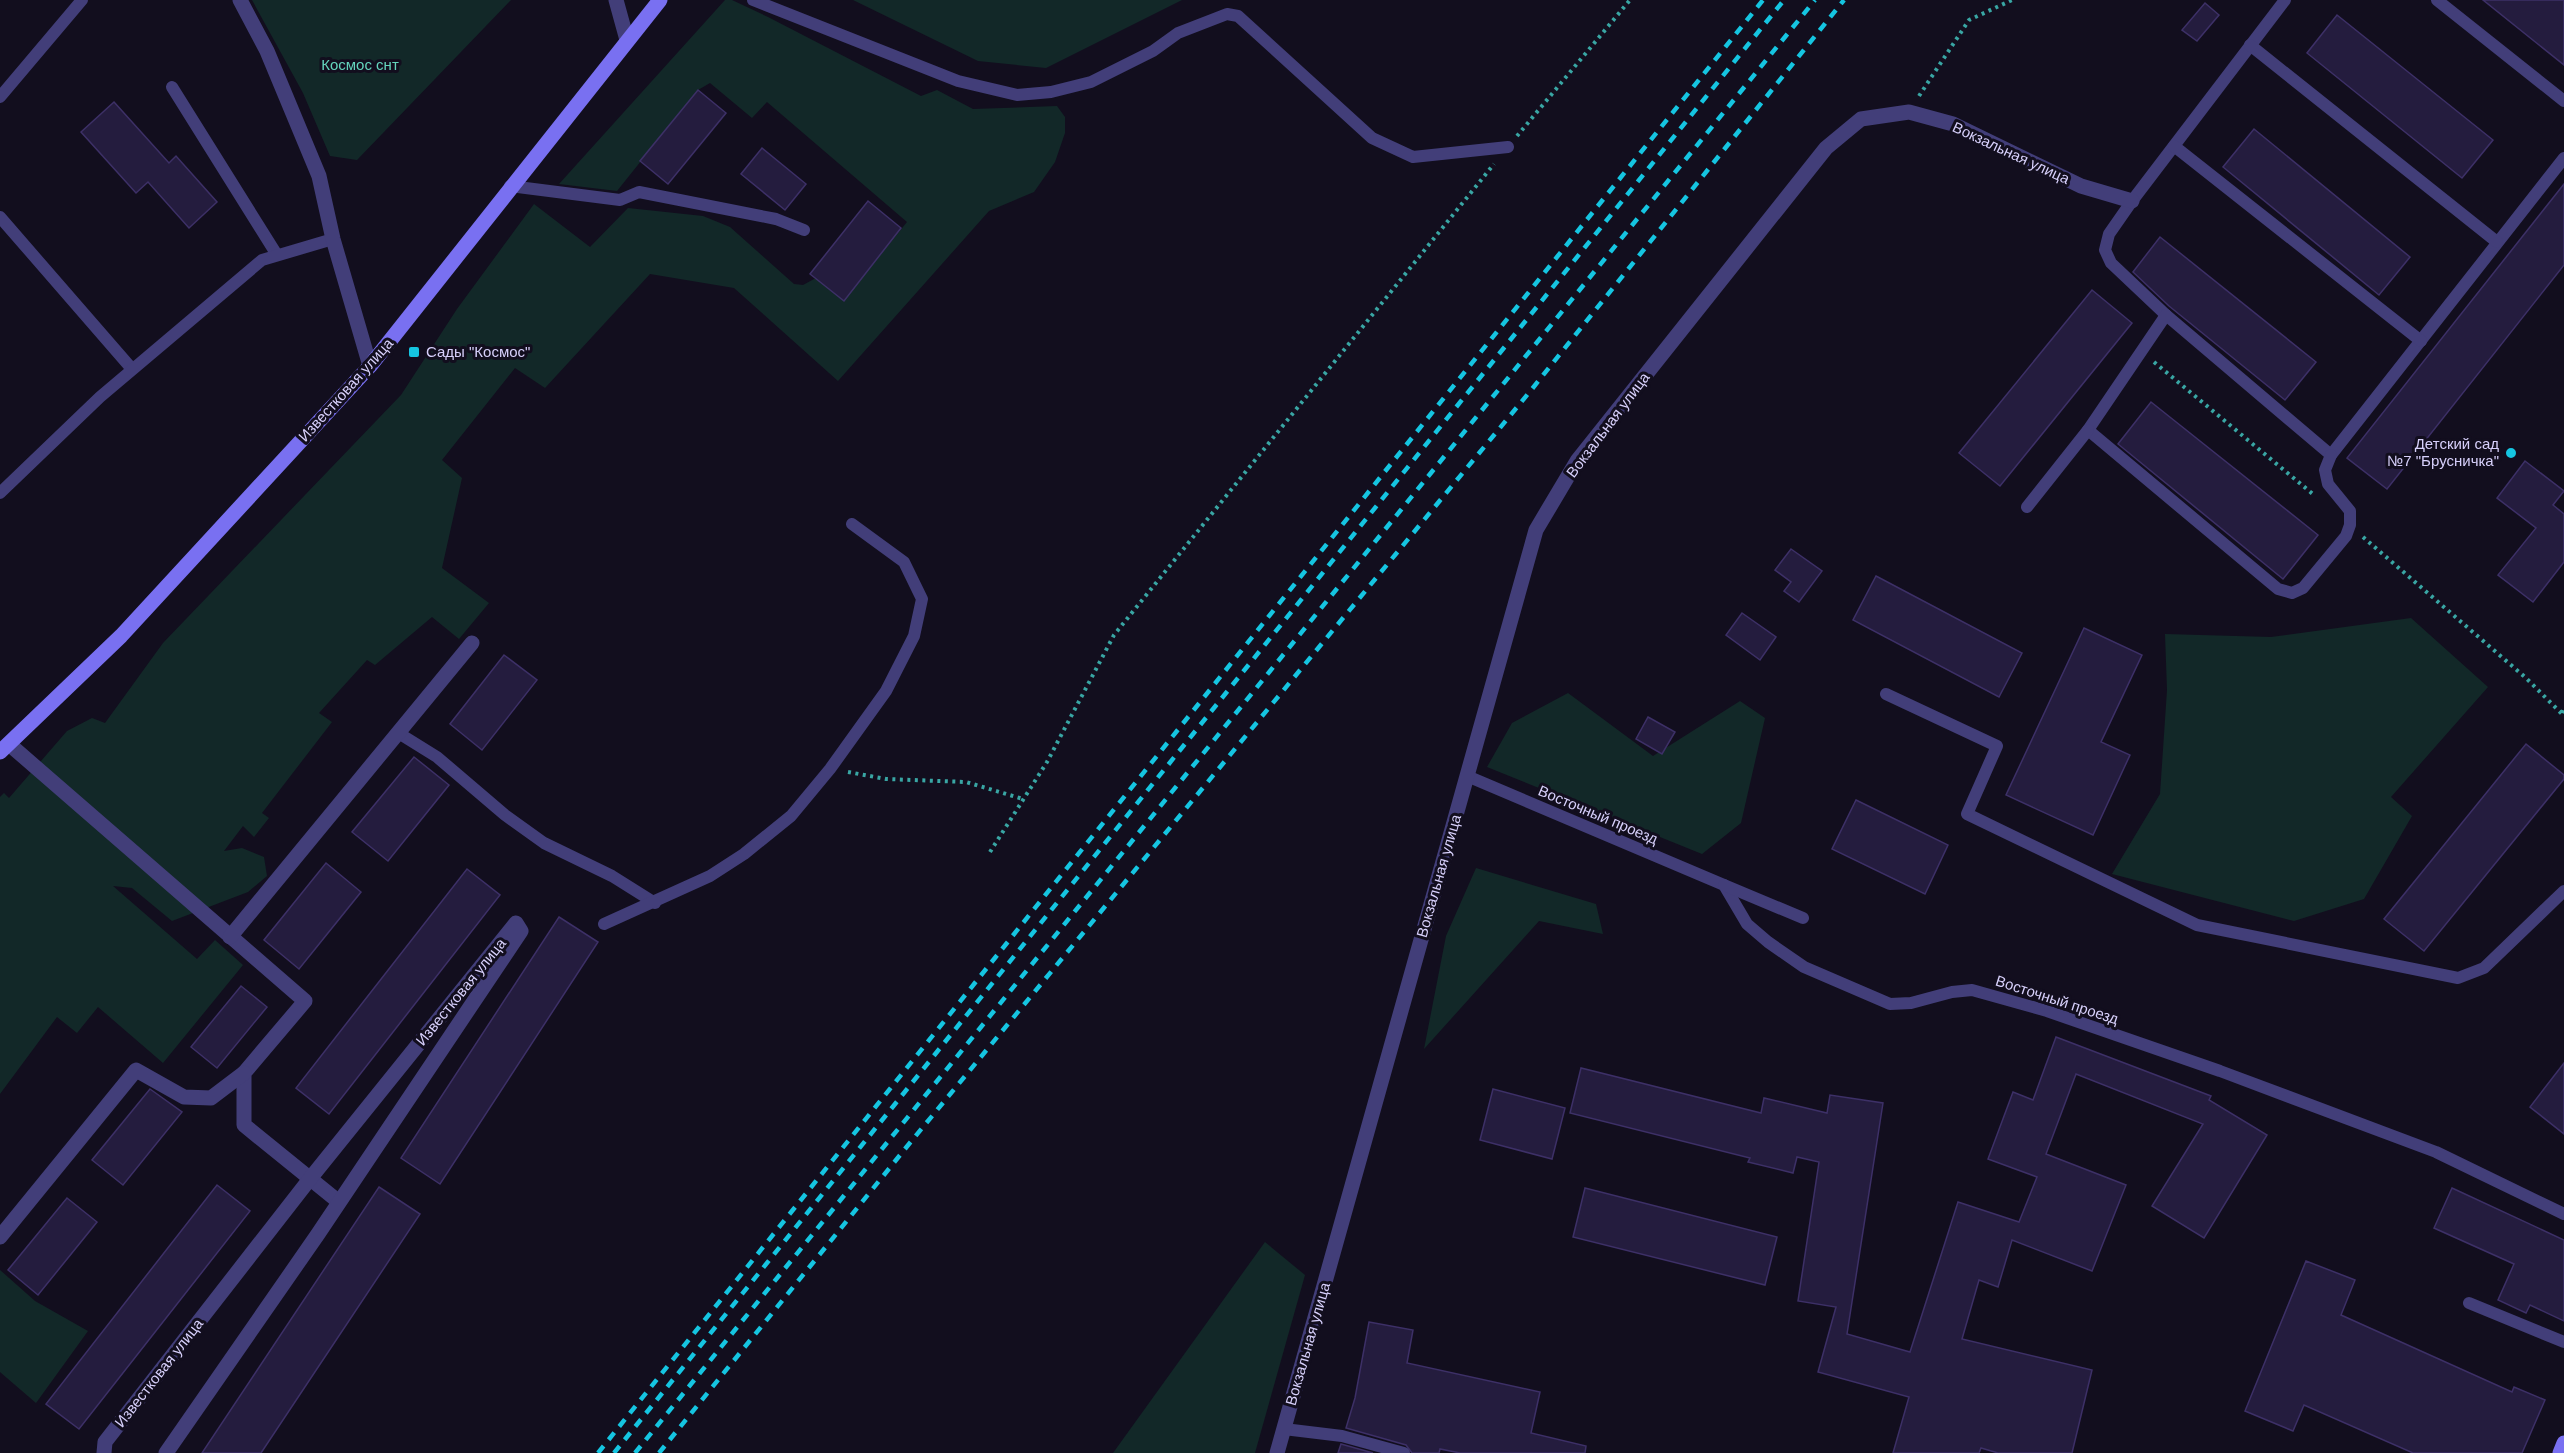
<svg xmlns="http://www.w3.org/2000/svg" width="2564" height="1453" font-family="Helvetica,sans-serif">
  <style>
    .green { fill: #122828 }
    .building { fill: #241c3e; stroke: #3d3067; stroke-width: 1.5 }
    .lines { fill: none; stroke-linecap: round; stroke-linejoin: round }
    .path { stroke: #39a6a4; stroke-width: 4; stroke-dasharray: 3 4.5; stroke-linecap: butt }
    .lane { stroke: #423e79; stroke-width: 12 }
    .street { stroke: #423e79; stroke-width: 15 }
    .secondary { stroke: #7970f1; stroke-width: 15 }
    .rail { stroke: #15c5e1; stroke-width: 4.5; stroke-dasharray: 9 8; stroke-linecap: butt }
    .poi-dot { fill: #15c5e1; stroke: #120e1e; stroke-width: 2 }
    .labels { text-anchor: middle; stroke-width: 6; stroke-linejoin: round; paint-order: stroke }
    .park-label { font-size: 15px; fill: #64d3bc; stroke: #120e1e }
    .street-label { font-size: 15px; fill: #d7d0fb; stroke: #120e1e }
    .poi-label { font-size: 15px; fill: #d7d0fb; stroke: #120e1e; text-anchor: start }
  </style>
  <rect width="100%" height="100%" fill="#120e1e"/>
  <!-- green -->
  <g class="green">
    <polygon points="252,0 511,0 357,160 330,156 303,93"/>
    <polygon points="725,0 732,0 768,17 921,96 937,90 973,109 1057,106 1065,117 1065,133 1055,162 1034,192 989,211 838,381 734,288 650,274 545,388 515,368 442,460 462,478 442,568 489,603 459,639 432,617 375,665 367,660 319,713 332,722 262,813 269,818 254,837 243,826 224,851 242,848 264,857 267,876 248,892 172,921 132,888 113,886 197,959 215,940 243,965 163,1063 98,1007 77,1033 57,1017 0,1094 0,797 4,793 9,798 67,731 92,718 105,723 163,643 401,395 457,309 534,204 590,247 628,208 703,216 730,227 794,284 803,285 816,278 844,300 907,222 767,102 752,118 710,83 698,90 617,191 559,184"/>
    <polygon points="853,0 1182,0 1046,68 978,61"/>
    <polygon points="2411,618 2488,687 2391,797 2412,816 2364,899 2294,921 2112,874 2160,794 2167,690 2165,634 2271,637"/>
    <polygon points="1568,693 1653,756 1740,701 1765,718 1741,823 1702,854 1487,767 1512,723"/>
    <polygon points="1476,868 1596,904 1603,934 1539,921 1424,1049 1446,936"/>
    <polygon points="1265,1242 1305,1275 1255,1453 1113,1453"/>
    <polygon points="0,1270 35,1301 88,1331 36,1403 0,1372"/>
  </g>
  <!-- building -->
  <g class="building">
    <polygon points="2483,0 2564,0 2564,65"/>
    <polygon points="2205,3 2219,15 2197,41 2182,30"/>
    <polygon points="2337,15 2493,140 2462,178 2307,53"/>
    <polygon points="698,90 726,113 668,184 640,161"/>
    <polygon points="114,102 169,163 176,156 217,202 189,228 148,182 136,193 81,132"/>
    <polygon points="2254,129 2410,257 2379,295 2223,167"/>
    <polygon points="762,148 806,184 785,210 741,174"/>
    <polygon points="2564,184 2564,265 2387,489 2347,458"/>
    <polygon points="868,201 901,228 844,301 810,274"/>
    <polygon points="2160,237 2316,362 2285,400 2169,306 2133,272"/>
    <polygon points="2092,290 2132,323 2000,486 1959,453"/>
    <polygon points="2151,402 2318,535 2283,579 2118,444"/>
    <polygon points="2525,461 2564,491 2553,505 2564,514 2564,562 2533,602 2498,575 2536,528 2497,498"/>
    <polygon points="1791,549 1822,571 1799,602 1784,591 1791,582 1775,570"/>
    <polygon points="1876,576 2022,653 1999,697 1853,620"/>
    <polygon points="1742,613 1776,637 1760,660 1726,635"/>
    <polygon points="2084,628 2142,655 2101,742 2130,755 2093,835 2006,795"/>
    <polygon points="504,655 537,680 482,750 450,724"/>
    <polygon points="1648,717 1675,732 1662,754 1636,739"/>
    <polygon points="2526,744 2564,775 2564,779 2424,951 2384,919"/>
    <polygon points="414,757 449,785 388,861 352,832"/>
    <polygon points="1856,800 1948,845 1925,894 1832,849"/>
    <polygon points="326,863 361,892 299,969 264,940"/>
    <polygon points="467,869 500,895 329,1114 296,1088"/>
    <polygon points="559,917 598,942 440,1184 401,1158"/>
    <polygon points="241,986 267,1007 217,1068 191,1047"/>
    <polygon points="2056,1037 2211,1096 2209,1100 2267,1135 2204,1238 2152,1206 2203,1124 2076,1074 2046,1154 2126,1185 2092,1271 2012,1240 1998,1287 1979,1280 1962,1339 2092,1370 2072,1453 1998,1453 1981,1448 1979,1453 1893,1453 1909,1397 1818,1372 1836,1307 1798,1301 1819,1162 1797,1157 1793,1173 1748,1162 1750,1158 1570,1113 1581,1068 1761,1113 1764,1098 1827,1113 1830,1095 1883,1103 1847,1334 1910,1352 1958,1202 2019,1222 2037,1177 1988,1159 2013,1092 2033,1100"/>
    <polygon points="2564,1063 2564,1134 2530,1107"/>
    <polygon points="150,1089 182,1112 123,1185 92,1160"/>
    <polygon points="1493,1089 1565,1108 1552,1159 1480,1140"/>
    <polygon points="217,1185 250,1211 79,1429 46,1404"/>
    <polygon points="379,1187 420,1214 261,1453 202,1453"/>
    <polygon points="1585,1188 1777,1237 1765,1285 1573,1237"/>
    <polygon points="2452,1188 2564,1240 2564,1321 2530,1305 2526,1313 2498,1300 2514,1264 2434,1228"/>
    <polygon points="67,1198 97,1222 38,1295 8,1270"/>
    <polygon points="2306,1261 2355,1280 2341,1315 2512,1392 2514,1387 2545,1400 2522,1453 2413,1453 2304,1405 2293,1431 2245,1411"/>
    <polygon points="1369,1322 1413,1330 1407,1363 1540,1392 1531,1433 1586,1446 1585,1453 1460,1453 1440,1449 1439,1453 1412,1453 1406,1445 1346,1428 1355,1398"/>
    <polygon points="1341,1444 1373,1453 1338,1453"/>
  </g>
  <g class="lines">
    <!-- path -->
    <g class="path">
      <polyline points="1919,96 1969,20 2012,0"/>
      <polyline points="1517,136 1630,0"/>
      <polyline points="2154,362 2314,495"/>
      <polyline points="2363,537 2526,678 2564,716"/>
      <polyline points="2562,713 2564,707"/>
      <polyline points="848,772 886,779 966,782 1023,799"/>
      <polyline points="990,852 1047,762 1114,635 1494,164"/>
    </g>
    <!-- lane -->
    <g class="lane">
      <polyline points="753,0 958,81 1017,95 1051,92 1091,82 1153,51 1178,33 1227,14 1238,16 1372,138 1413,157 1508,147"/>
      <polyline points="2285,0 2132,201 2109,234 2105,250 2111,263 2166,315 2331,455 2564,158"/>
      <polyline points="2437,0 2564,101"/>
      <polyline points="2250,45 2497,242"/>
      <polyline points="172,87 277,255"/>
      <polyline points="0,97 82,0"/>
      <polyline points="2174,146 2421,341"/>
      <polyline points="510,186 620,200 639,192 776,219 804,230"/>
      <polyline points="0,217 132,369"/>
      <polyline points="2166,315 2088,430 2278,589 2292,593 2303,588 2346,536 2350,525 2350,511 2328,484 2325,470 2331,455"/>
      <polyline points="0,493 100,397 262,260 333,239"/>
      <polyline points="2027,507 2088,430"/>
      <polyline points="1886,694 1997,746 1967,814 2197,925 2458,978 2484,968 2564,891"/>
      <polyline points="400,734 437,757 505,815 544,843 612,876 655,903"/>
      <polyline points="1467,776 1724,885 1747,924 1768,942 1804,967 1890,1004 1911,1003 1952,992 1972,990 2047,1011 2220,1071 2436,1152 2564,1214"/>
      <polyline points="1724,885 1803,918"/>
      <polyline points="604,924 710,876 744,854 791,816 830,769 886,691 914,636 922,599 904,562 852,524"/>
      <polyline points="2469,1303 2564,1342"/>
      <polyline points="1284,1429 1342,1436 1404,1453"/>
    </g>
    <!-- street -->
    <g class="street">
      <polyline points="240,0 267,51 319,176 333,239 370,366"/>
      <polyline points="616,0 627,40"/>
      <polyline points="9,744 305,1001 244,1073 244,1125 339,1202"/>
      <polyline points="230,937 472,643"/>
      <polyline points="0,1237 136,1070 184,1097 211,1098 244,1073"/>
      <polyline points="104,1453 105,1442 309,1180 516,923 521,931 318,1234 166,1453"/>
      <polyline points="1277,1453 1536,530 1577,461 1826,148 1861,119 1909,112 1953,124 2081,186 2132,201"/>
    </g>
    <!-- secondary -->
    <g class="secondary">
      <polyline points="0,752 121,636 370,366 660,0"/>
      <polyline points="2560,1453 2564,1443"/>
    </g>
    <!-- rail -->
    <g class="rail">
      <polyline points="598,1453 1763,0"/>
      <polyline points="614,1453 1784,0"/>
      <polyline points="635,1453 1815,0"/>
      <polyline points="659,1453 909,1144 1532,389 1844,0"/>
    </g>
  </g>
  <!-- markers -->
  <g class="poi-dot">
    <rect x="408" y="346" width="12" height="12" rx="3"/>
    <circle cx="2511" cy="453" r="6"/>
  </g>
  <g class="labels">
    <!-- park labels -->
    <g class="park-label">
      <text x="360" y="70">Космос снт</text>
    </g>
    <!-- street labels -->
    <g class="street-label">
      <text transform="translate(2011 153) rotate(25)" y="5">Вокзальная улица</text>
      <text transform="translate(346 390) rotate(-48)" y="5">Известковая улица</text>
      <text transform="translate(1608 425) rotate(-53)" y="5">Вокзальная улица</text>
      <text transform="translate(1598 815) rotate(23)" y="5">Восточный проезд</text>
      <text transform="translate(1439 876) rotate(-74)" y="5">Вокзальная улица</text>
      <text transform="translate(461 992) rotate(-51)" y="5">Известковая улица</text>
      <text transform="translate(2057 1000) rotate(18)" y="5">Восточный проезд</text>
      <text transform="translate(1308 1344) rotate(-74)" y="5">Вокзальная улица</text>
      <text transform="translate(159 1373) rotate(-52)" y="5">Известковая улица</text>
    </g>
    <!-- poi labels -->
    <g class="poi-label">
      <text x="426" y="357">Сады "Космос"</text>
      <text x="2499" y="449" text-anchor="end">Детский сад<tspan x="2499" dy="17">№7 "Брусничка"</tspan></text>
    </g>
  </g>
</svg>
